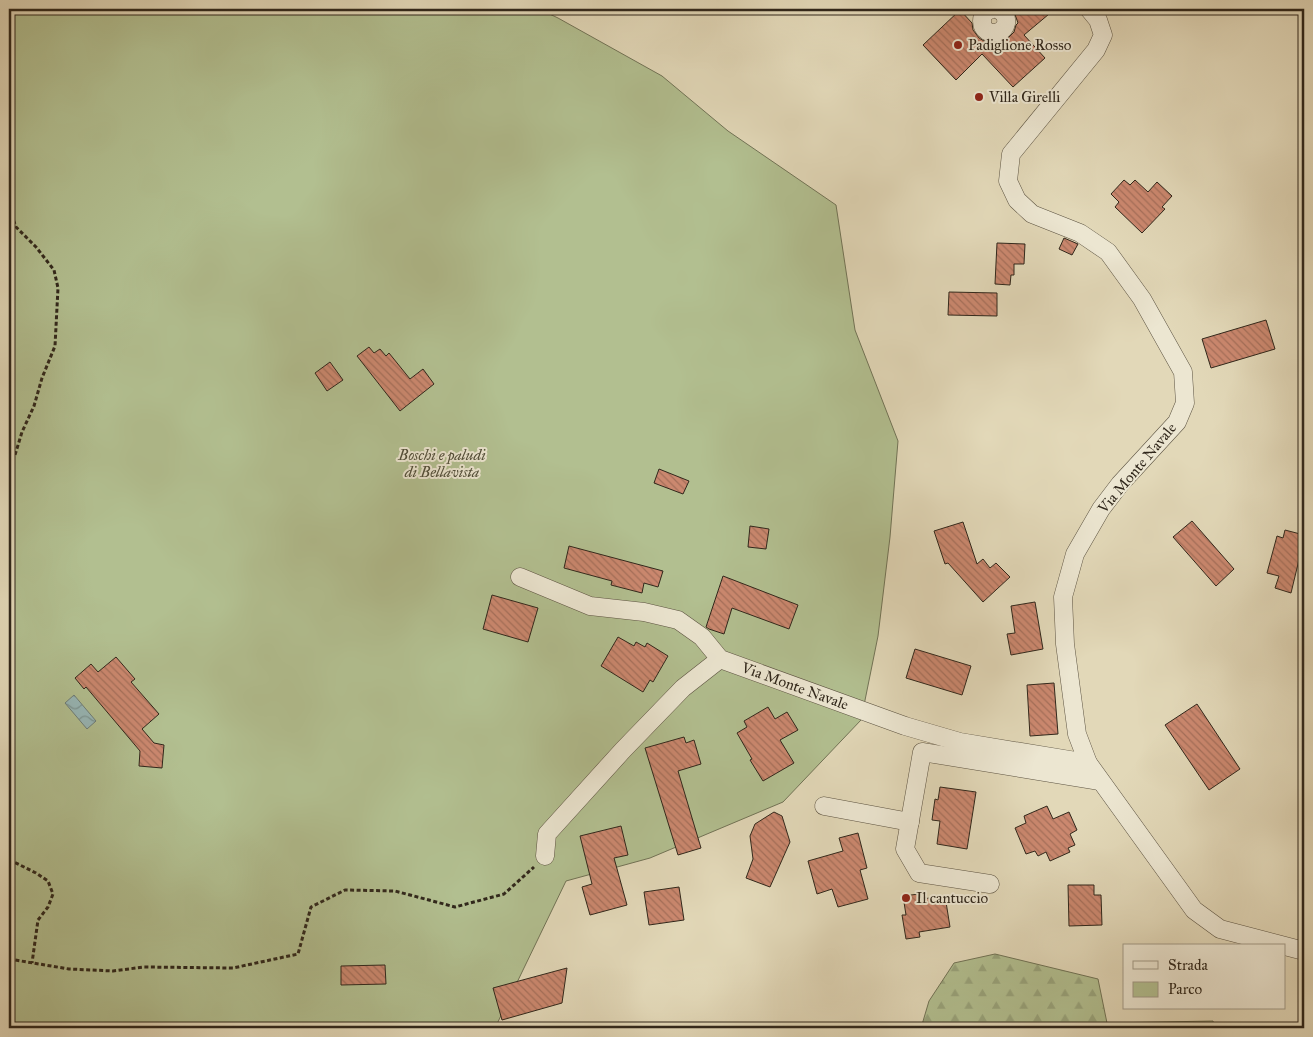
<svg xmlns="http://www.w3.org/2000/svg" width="1313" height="1037" font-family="'IM FELL Great Primer',serif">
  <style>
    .forest { fill: url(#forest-firs); stroke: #717356 }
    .green { fill: #b2bf90; stroke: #717356 }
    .water { fill: url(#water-waves); stroke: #6e7e79 }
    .building { fill: url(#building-back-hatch); stroke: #30271b }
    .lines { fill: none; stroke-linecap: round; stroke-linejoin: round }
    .minor-casing { stroke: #5c5342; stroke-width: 19 }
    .path { stroke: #30271b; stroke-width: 3; stroke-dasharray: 4 2.5; stroke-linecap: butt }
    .minor { stroke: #ece6d1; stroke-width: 18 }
    .poi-dot { fill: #8f2418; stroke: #ece6d1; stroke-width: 2 }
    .labels { text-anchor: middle; stroke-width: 4; stroke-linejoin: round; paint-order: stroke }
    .poi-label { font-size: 15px; fill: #30271b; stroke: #ece6d1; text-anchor: start }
    .park-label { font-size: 15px; font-style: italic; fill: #504d38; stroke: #ece6d1 }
    .street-label { font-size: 15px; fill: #30271b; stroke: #ece6d1 }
  </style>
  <defs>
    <pattern id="forest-firs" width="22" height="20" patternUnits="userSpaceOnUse" patternTransform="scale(1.25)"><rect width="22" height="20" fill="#b2bf90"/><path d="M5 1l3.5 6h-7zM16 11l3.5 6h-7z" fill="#99a47c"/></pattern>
    <pattern id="water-waves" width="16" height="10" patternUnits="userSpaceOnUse" patternTransform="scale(1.25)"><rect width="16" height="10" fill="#98b8b8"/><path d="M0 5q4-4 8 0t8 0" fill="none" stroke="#7c9695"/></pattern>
    <pattern id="building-back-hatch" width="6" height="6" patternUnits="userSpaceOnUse" patternTransform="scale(1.25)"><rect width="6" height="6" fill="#cb886f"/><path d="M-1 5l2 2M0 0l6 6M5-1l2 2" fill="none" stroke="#a56f5a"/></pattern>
  </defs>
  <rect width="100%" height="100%" fill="#e2d8b8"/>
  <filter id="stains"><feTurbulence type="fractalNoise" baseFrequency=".004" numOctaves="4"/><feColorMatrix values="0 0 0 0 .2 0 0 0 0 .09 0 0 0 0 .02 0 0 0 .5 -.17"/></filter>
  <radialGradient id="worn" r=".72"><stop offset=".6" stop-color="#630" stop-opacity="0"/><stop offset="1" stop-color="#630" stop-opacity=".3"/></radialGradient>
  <!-- forest -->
  <polygon class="forest" points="995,954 1098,979 1107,1023 1213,1021 1215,1028 921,1028 929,1001 954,963"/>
  <!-- green -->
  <polygon class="green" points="9,9 539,9 558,18 662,76 728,131 836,205 855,330 898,441 890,537 878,636 861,720 783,802 650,858 566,881 495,1028 9,1028"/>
  <!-- water -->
  <polygon class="water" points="74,695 96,721 87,729 65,703"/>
  <!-- building -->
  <g class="building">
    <polygon points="1013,9 1055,9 1024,35 1045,58 1013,87 982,54 956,80 923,45 960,10 972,23 973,30 979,38 984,41 991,43 994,46 997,43 1007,39 1014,32 1016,25 1018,23"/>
    <polygon points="1124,180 1130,185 1135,180 1148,192 1157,182 1172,196 1162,207 1165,209 1142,233 1115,207 1119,202 1111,194"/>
    <polygon points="1064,238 1078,244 1072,255 1059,249"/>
    <polygon points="997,243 1025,244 1024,264 1014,264 1014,275 1011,275 1010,285 995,284"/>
    <polygon points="949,292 997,293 997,316 948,315"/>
    <polygon points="1266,320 1275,349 1211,368 1202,339"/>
    <polygon points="369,347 374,353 380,349 386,356 389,353 410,379 423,369 434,384 400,411 357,356"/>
    <polygon points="330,362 343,380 327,391 315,373"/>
    <polygon points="659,469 689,481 683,494 654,483"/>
    <polygon points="1192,521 1234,569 1216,586 1173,537"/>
    <polygon points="963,522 977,564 983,559 990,568 996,563 1010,577 983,602 948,563 945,564 934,531"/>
    <polygon points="750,526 769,529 766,549 748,547"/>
    <polygon points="1285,530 1304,535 1304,539 1291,593 1275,588 1279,576 1267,573 1277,536 1283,538"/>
    <polygon points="569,546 663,571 658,587 644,583 642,593 611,585 612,581 564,568"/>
    <polygon points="723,576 798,605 789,629 732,608 724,634 709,629 706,627"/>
    <polygon points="492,595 538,608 528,642 483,629"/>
    <polygon points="1035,602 1043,649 1011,655 1007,634 1015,633 1011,606"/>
    <polygon points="618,637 634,646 636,642 645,647 647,643 668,656 653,682 650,680 643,692 601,666"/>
    <polygon points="915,649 971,666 962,695 906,678"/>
    <polygon points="116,657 135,679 131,682 159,714 142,729 154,743 164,745 162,768 139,766 140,751 86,687 84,689 75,678 91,664 98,672"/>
    <polygon points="1054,683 1058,734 1030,736 1027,685"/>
    <polygon points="1197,704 1240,769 1209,790 1165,725"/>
    <polygon points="768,707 775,719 787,712 798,730 780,740 794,763 763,781 750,760 752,759 737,733 747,727 744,721"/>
    <polygon points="684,737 686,743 694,740 701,764 678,771 701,848 678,855 645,748"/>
    <polygon points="940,787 976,792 967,849 937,844 940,821 932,820 935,799 938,800"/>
    <polygon points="1047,806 1053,819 1069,812 1077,830 1070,834 1075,845 1068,848 1070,852 1050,861 1046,852 1038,856 1035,851 1026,854 1015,828 1026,823 1024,816"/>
    <polygon points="774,812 782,816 790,842 770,887 746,878 753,859 750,836 755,824"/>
    <polygon points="621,826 628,855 614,858 627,905 590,915 582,887 592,884 580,836"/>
    <polygon points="858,833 867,868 860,870 868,899 838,907 832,889 817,894 808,861 843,851 839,838"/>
    <polygon points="1068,885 1094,885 1094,895 1101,895 1102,925 1069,926"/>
    <polygon points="679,887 684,920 649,925 644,892"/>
    <polygon points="919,894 920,899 930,898 931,904 946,902 950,927 919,932 920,937 906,939 902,915 906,915 903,896"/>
    <polygon points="385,965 386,984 341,985 341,966"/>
    <polygon points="567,968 562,1003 502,1020 493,988"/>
  </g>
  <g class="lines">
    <defs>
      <g id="minor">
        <path d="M992 9C986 11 982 14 982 21 982 41 1015 34 1004 13L997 9"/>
        <polyline points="1089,9 1098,20 1103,35 1096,50 1011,154 1008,181 1017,200 1032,214 1080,233 1108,252 1142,299 1183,372 1185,403 1177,422 1120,484 1101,509 1075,554 1063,597 1065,644 1077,734 1088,763 1194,910 1220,929 1304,951"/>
        <polyline points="520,577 590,606 644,612 678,620 702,637 720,659 905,726 960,742 1088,763"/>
        <polyline points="824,806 910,822"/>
        <polyline points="545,856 547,834 623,750 683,688 720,659"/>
        <polyline points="990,884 919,873 905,849 922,752 1100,781"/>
      </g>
    </defs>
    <!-- minor casing -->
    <use href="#minor" class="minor-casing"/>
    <!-- path -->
    <g class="path">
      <polyline points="9,208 16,227 36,247 54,270 58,288 55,346 42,378 34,406 22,432 15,455 9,459"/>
      <polyline points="9,861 12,861 36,873 48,881 53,894 48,907 38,920 32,963"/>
      <polyline points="9,959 69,969 113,971 144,967 233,968 298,954 311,907 345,890 395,891 455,907 504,894 534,867"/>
    </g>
    <!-- minor -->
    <use href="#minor" class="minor"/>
  </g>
  <!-- markers -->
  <g class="poi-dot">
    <circle cx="958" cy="45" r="5"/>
    <circle cx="979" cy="97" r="5"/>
    <circle cx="906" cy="898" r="5"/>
  </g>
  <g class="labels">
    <!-- poi labels -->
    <g class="poi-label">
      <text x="968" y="50">Padiglione Rosso</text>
      <text x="989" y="102">Villa Girelli</text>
      <text x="916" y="903">Il cantuccio</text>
    </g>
    <!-- park labels -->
    <g class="park-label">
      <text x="442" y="460">Boschi e paludi<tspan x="442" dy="17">di Bellavista</tspan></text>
    </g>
    <!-- street labels -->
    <g class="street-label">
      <text transform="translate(1137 468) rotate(-50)" y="5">Via Monte Navale</text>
      <text transform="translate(795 686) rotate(20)" y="5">Via Monte Navale</text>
    </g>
  </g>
  <!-- margin -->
  <rect width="1313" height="1037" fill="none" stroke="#e2d8b8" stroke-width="30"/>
  <rect x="10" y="10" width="1293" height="1017" fill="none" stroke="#30271b" stroke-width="2.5"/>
  <rect x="15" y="15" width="1283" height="1007" fill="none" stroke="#30271b"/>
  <!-- legend -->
  <rect x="1123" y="944" width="162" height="65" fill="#ece6d1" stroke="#a19a88"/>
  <rect x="1133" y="961" width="25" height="8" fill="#ece6d1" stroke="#a19a88"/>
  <text x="1168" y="970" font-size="15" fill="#30271b">Strada</text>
  <rect x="1133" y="982" width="25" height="15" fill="#b2bf90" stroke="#a19a88"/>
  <text x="1168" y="994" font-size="15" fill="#30271b">Parco</text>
  <rect width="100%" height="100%" filter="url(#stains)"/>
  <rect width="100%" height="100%" fill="url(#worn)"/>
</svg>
